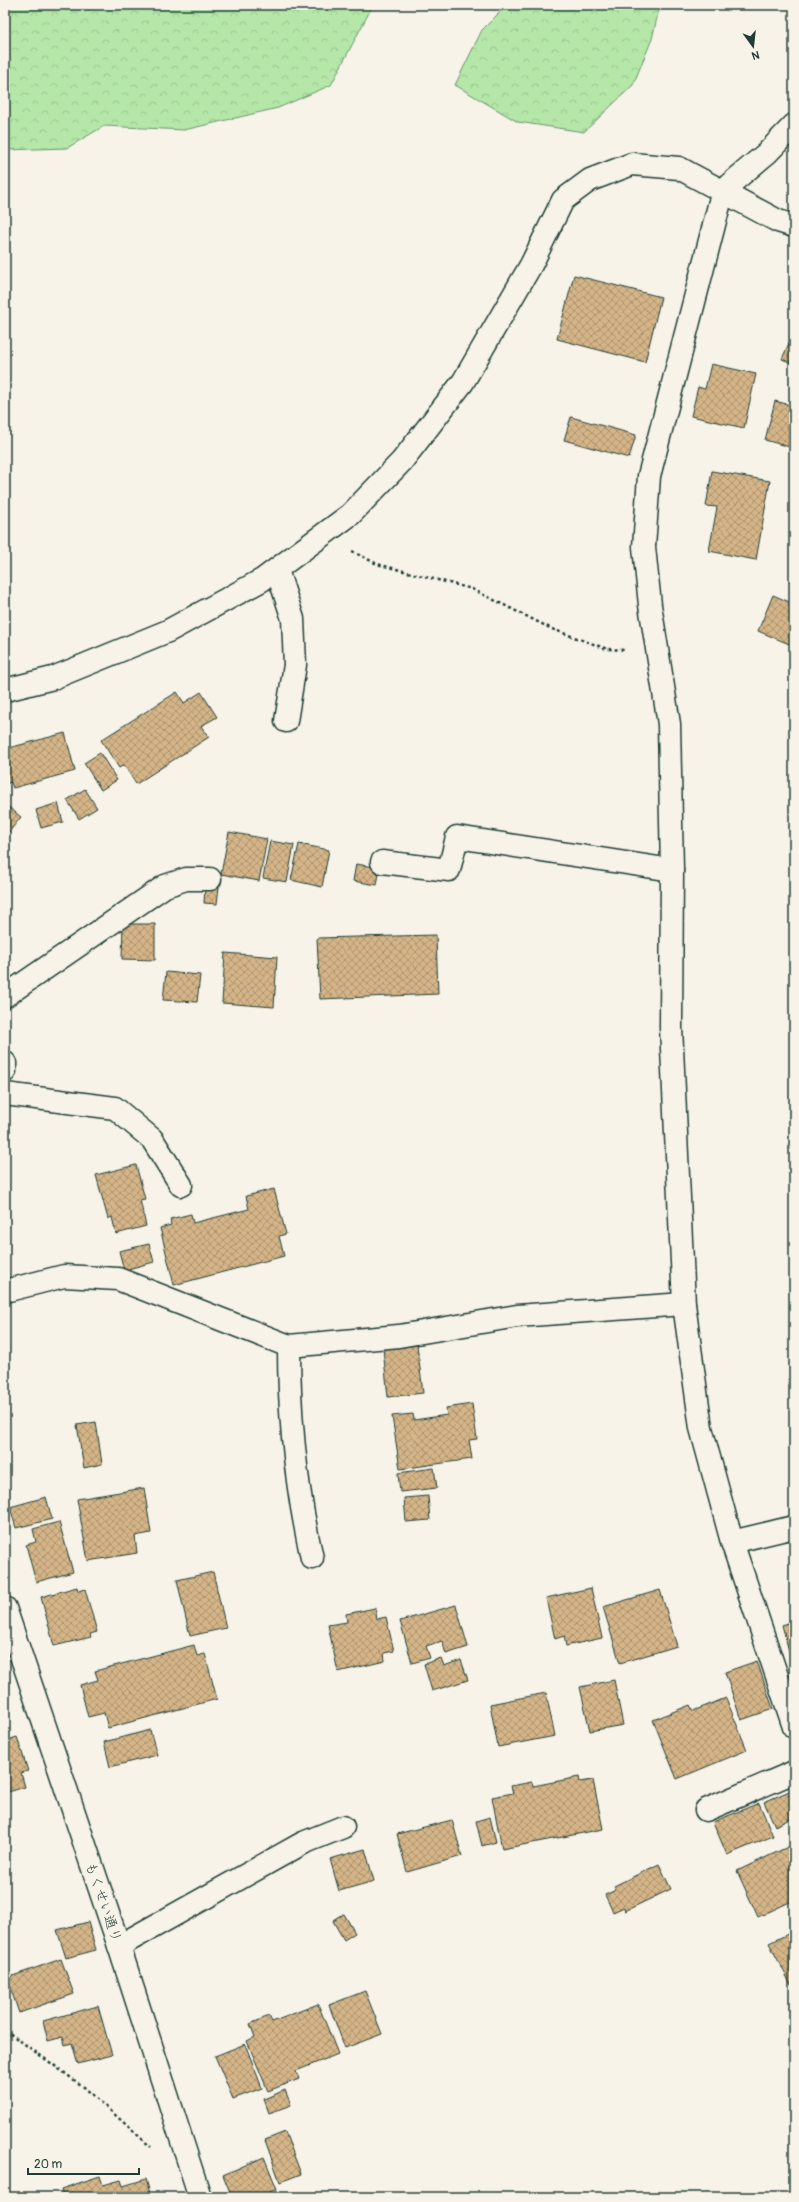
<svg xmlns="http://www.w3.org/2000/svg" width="799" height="2202" font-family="Pangolin,'Klee One',sans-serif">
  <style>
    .forest { fill: url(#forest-crowns); stroke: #6a926e }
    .building { fill: url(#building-cross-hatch); stroke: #1f3d34 }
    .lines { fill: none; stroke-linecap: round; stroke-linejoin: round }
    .minor-casing { stroke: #1f3d34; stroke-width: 25 }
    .path { stroke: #1f3d34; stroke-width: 2.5; stroke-dasharray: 3 3; stroke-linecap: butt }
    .minor { stroke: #f7f3e8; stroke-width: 22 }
    .labels { text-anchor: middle; stroke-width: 4; stroke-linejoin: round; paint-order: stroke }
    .street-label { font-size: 14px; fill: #1f3d34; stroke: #f7f3e8 }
  </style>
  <defs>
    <pattern id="forest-crowns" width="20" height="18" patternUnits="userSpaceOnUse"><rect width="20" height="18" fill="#b5e7a8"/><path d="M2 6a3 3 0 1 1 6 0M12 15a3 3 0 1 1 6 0" fill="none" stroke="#9bc791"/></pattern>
    <pattern id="building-cross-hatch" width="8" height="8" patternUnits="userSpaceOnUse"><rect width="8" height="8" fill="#d5b588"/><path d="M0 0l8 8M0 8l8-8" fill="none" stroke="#ac9470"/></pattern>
  </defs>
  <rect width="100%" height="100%" fill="#f7f3e8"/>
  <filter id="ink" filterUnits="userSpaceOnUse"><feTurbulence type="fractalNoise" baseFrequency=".025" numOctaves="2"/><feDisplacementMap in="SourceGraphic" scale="8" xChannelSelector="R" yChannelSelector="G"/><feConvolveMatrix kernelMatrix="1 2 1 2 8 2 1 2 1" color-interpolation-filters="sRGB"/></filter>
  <g filter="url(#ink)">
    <!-- forest -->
    <g class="forest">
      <polygon points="5,5 373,5 331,85 278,108 184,130 104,126 67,148 5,150"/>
      <polygon points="507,5 660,5 652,39 633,85 584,132 518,122 455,85 482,30"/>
    </g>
    <!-- building -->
    <g class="building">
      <polygon points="574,275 661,297 645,362 557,339"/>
      <polygon points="794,332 794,364 782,359"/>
      <polygon points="711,364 756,374 744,428 691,416 698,387 705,389"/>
      <polygon points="775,401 794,406 794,459 791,458 793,448 765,440"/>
      <polygon points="571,417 636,435 629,458 564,440"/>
      <polygon points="712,471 770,481 756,560 709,551 717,507 706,506"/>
      <polygon points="773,595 794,604 794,646 758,631"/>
      <polygon points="177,692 184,703 201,692 217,717 201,726 209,737 136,784 124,765 119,768 101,740"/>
      <polygon points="65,733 75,771 13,788 11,782 5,784 5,749"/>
      <polygon points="100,753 117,780 101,790 84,763"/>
      <polygon points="85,789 97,808 79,819 67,800"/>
      <polygon points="58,803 63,822 41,828 36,810"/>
      <polygon points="5,804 21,817 5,837"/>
      <polygon points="229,832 267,839 259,881 221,874"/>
      <polygon points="270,841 294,845 287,882 263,878"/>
      <polygon points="299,844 329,850 322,887 291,880"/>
      <polygon points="356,864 380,868 377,885 353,881"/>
      <polygon points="205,886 219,887 217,904 204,903"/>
      <polygon points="123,924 155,924 155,960 122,959"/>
      <polygon points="436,935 438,994 320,999 317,938"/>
      <polygon points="225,953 277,957 274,1007 222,1003"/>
      <polygon points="166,972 200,975 197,1002 163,1000"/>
      <polygon points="136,1165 145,1199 140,1200 146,1226 116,1234 112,1217 108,1219 96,1175"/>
      <polygon points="274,1189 286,1234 279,1236 284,1256 174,1285 160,1228 171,1225 170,1219 191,1214 193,1223 249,1209 246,1196"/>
      <polygon points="149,1244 154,1262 124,1270 119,1251"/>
      <polygon points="417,1345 423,1393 388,1397 383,1349"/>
      <polygon points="472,1404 477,1439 469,1440 472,1459 400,1469 392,1416 413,1414 414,1420 447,1415 446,1408"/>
      <polygon points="96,1422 102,1464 84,1468 77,1425"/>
      <polygon points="434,1468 437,1488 400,1492 398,1473"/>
      <polygon points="144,1488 151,1533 135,1536 137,1553 88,1561 77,1499"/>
      <polygon points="428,1496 430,1520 406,1522 404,1498"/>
      <polygon points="46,1497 52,1519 16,1528 10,1507"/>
      <polygon points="59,1522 73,1572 36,1582 26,1545 36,1542 33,1529"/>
      <polygon points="213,1572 226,1628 190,1636 177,1580"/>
      <polygon points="77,1587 78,1591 85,1589 97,1632 90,1634 91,1637 54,1646 41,1597"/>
      <polygon points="591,1588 602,1638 566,1646 564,1636 555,1639 546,1598"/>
      <polygon points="660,1590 677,1646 620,1663 603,1607"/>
      <polygon points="456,1605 468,1647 446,1654 442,1641 426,1646 430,1658 412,1663 400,1621"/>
      <polygon points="375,1608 377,1619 386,1617 394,1651 384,1653 385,1661 338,1672 328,1625 347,1622 346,1614"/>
      <polygon points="794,1621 794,1670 782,1625"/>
      <polygon points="194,1645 197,1656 205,1654 217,1699 108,1728 104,1713 88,1717 80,1685 98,1680 95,1671"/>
      <polygon points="441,1658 444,1666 461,1660 468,1680 432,1691 424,1664"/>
      <polygon points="757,1661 773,1709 741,1720 725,1672"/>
      <polygon points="614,1680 623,1725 590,1731 580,1687"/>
      <polygon points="546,1693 555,1736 498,1747 490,1704"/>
      <polygon points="726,1698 747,1750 677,1779 653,1720 690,1705 693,1711"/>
      <polygon points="150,1730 157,1755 110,1767 104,1742"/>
      <polygon points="17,1737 28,1771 21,1773 25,1787 5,1793 5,1741"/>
      <polygon points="579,1777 580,1782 593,1780 603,1829 502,1849 492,1797 513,1793 511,1786 532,1782 533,1786"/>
      <polygon points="794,1789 794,1817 775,1826 764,1802"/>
      <polygon points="759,1803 773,1836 727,1855 713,1822"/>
      <polygon points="490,1817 496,1842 482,1846 476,1821"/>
      <polygon points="452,1820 462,1856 407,1872 397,1834"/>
      <polygon points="794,1844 794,1900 758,1917 737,1871"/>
      <polygon points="365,1849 374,1881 339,1891 330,1859"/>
      <polygon points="659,1864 671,1889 625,1911 624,1907 613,1912 605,1895 616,1890 614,1886"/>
      <polygon points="344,1914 355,1933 344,1940 333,1921"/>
      <polygon points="88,1922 96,1950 66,1958 57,1930"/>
      <polygon points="794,1931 794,1984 791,1985 769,1943"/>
      <polygon points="61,1959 74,1994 19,2013 7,1978"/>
      <polygon points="365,1991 382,2034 345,2048 329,2005"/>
      <polygon points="318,2004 338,2054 296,2071 299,2079 268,2091 247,2041 255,2037 250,2024 269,2016 272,2022"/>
      <polygon points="98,2006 112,2055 78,2064 72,2043 65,2045 63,2037 48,2041 43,2021"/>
      <polygon points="245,2044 262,2088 233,2099 215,2056"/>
      <polygon points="285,2090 291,2105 269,2113 264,2099"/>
      <polygon points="285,2132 301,2174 280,2182 265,2140"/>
      <polygon points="264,2157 277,2189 257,2197 232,2197 223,2175"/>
      <polygon points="100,2176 103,2185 121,2180 123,2186 146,2179 151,2197 63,2197 61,2189"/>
    </g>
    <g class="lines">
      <defs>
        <g id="minor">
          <polyline points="794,125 767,153 723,190 649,476 644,547 650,605 669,724 672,870 671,1027 684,1304 701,1428 732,1542 794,1727"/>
          <polyline points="277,570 293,619 295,665 286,721"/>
          <polyline points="5,690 53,678 168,631 262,580 351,514 402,461 463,382 531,265 563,200 590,180 632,164 679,168 778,221 794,226"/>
          <polyline points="382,862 449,870 457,837 672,870"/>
          <polyline points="5,996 165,886 186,879 210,879"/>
          <polyline points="5,1063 5,1071"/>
          <polyline points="5,1094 115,1108 152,1139 181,1185"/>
          <polyline points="5,1291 64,1276 118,1279 289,1346 399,1336 517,1316 684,1304"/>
          <path d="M289 1346C289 1417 296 1488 312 1558"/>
          <polyline points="732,1542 794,1527"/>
          <polyline points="5,1608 119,1946 200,2197"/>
          <polyline points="706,1810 794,1772"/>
          <polyline points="119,1946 303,1843 343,1827"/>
        </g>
      </defs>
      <!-- minor casing -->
      <use href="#minor" class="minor-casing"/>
      <!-- path -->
      <g class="path">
        <polyline points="352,551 377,564 472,589 552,629 607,649 626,650"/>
        <polyline points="5,2030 84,2087 151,2147"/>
      </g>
      <!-- minor -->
      <use href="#minor" class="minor"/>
    </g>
  </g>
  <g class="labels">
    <!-- street labels -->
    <g class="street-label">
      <text transform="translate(104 1902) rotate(71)" y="5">もくせい通り</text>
    </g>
  </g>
  <!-- margin -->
  <rect width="799" height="2202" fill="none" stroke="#f7f3e8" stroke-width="20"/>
  <rect x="10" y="10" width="779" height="2182" fill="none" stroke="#1f3d34" stroke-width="1.5" filter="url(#ink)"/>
  <!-- north arrow -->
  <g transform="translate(753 46) rotate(165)" stroke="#f7f3e8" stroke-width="3" paint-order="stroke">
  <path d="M0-3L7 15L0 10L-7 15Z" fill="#1f3d34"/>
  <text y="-6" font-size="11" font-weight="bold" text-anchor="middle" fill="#1f3d34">N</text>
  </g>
  <!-- scale -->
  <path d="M28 2168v6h111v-6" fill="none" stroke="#1f3d34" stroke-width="2"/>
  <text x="34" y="2168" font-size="12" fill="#1f3d34" stroke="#f7f3e8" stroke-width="3" paint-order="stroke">20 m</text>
</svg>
